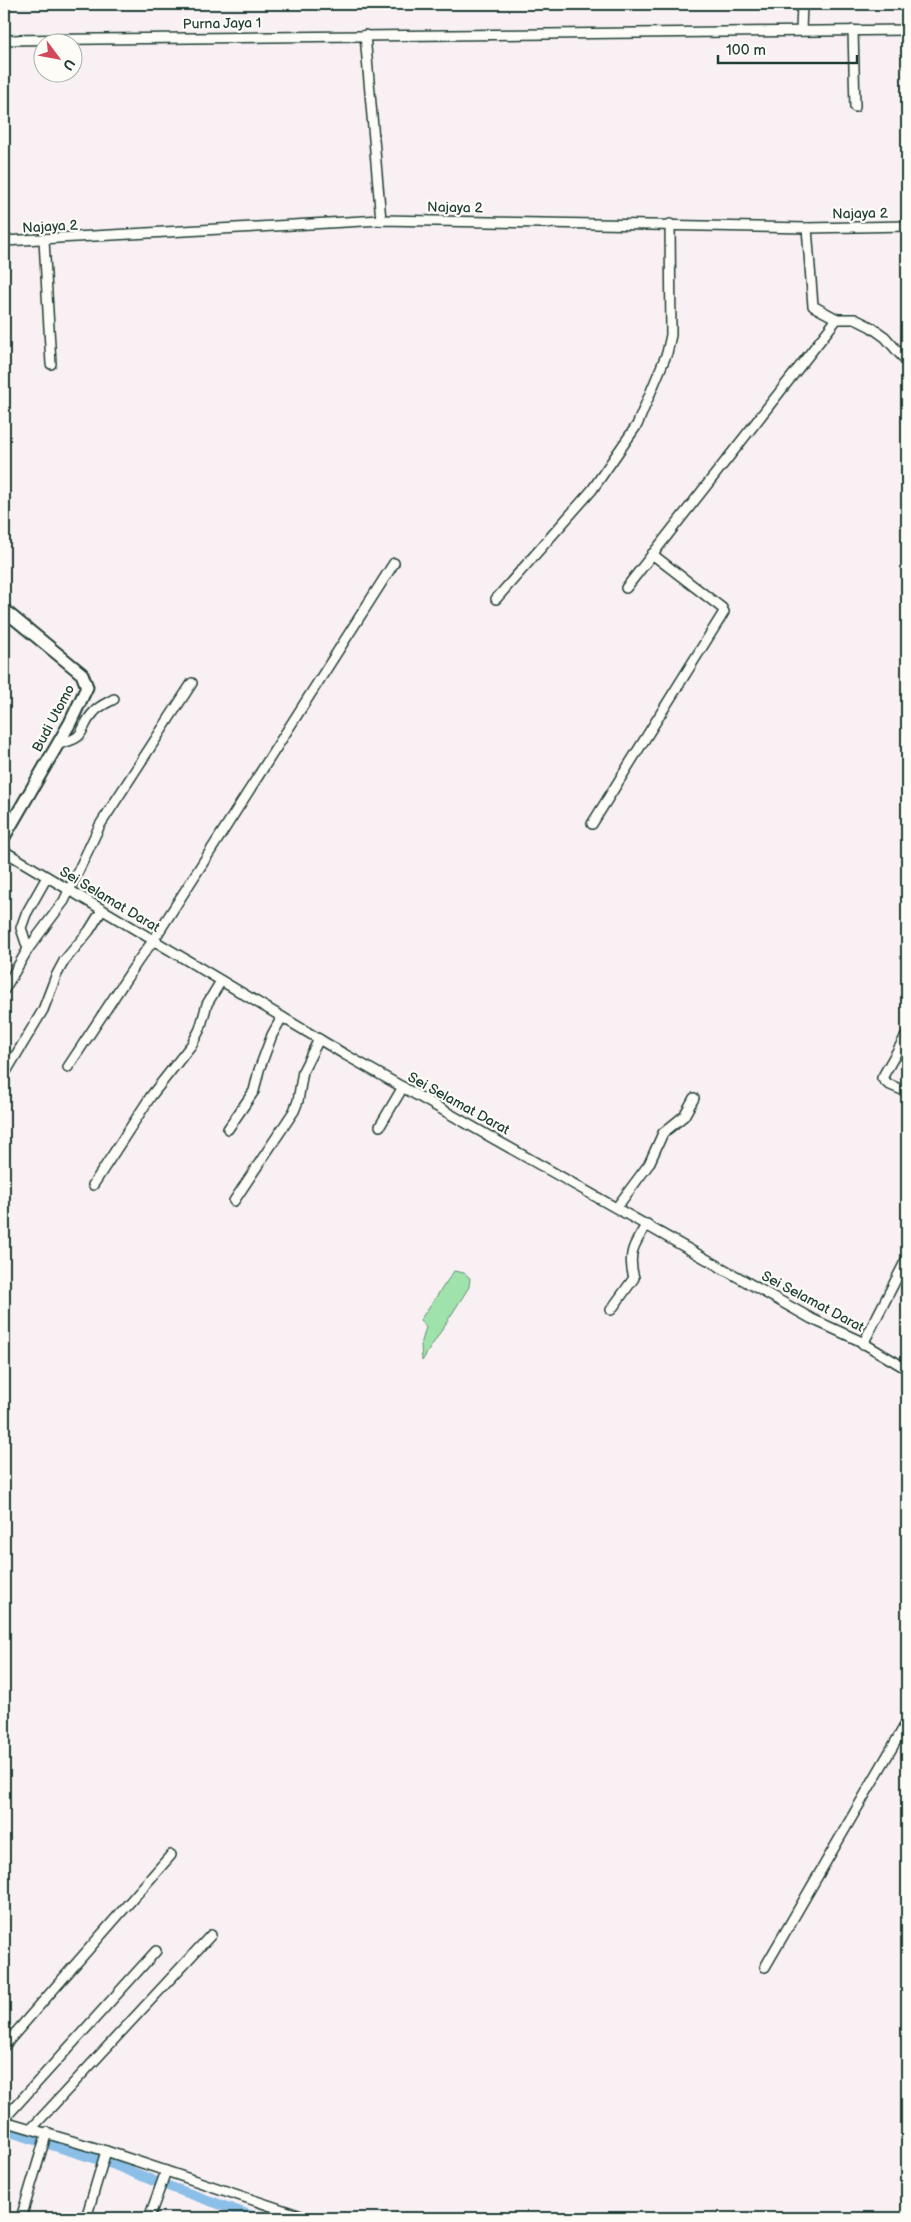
<svg xmlns="http://www.w3.org/2000/svg" width="911" height="2222" font-family="'Balsamiq Sans',sans-serif">
  <style>
    .green { fill: #9fe2ac; stroke: #5f9070 }
    .lines { fill: none; stroke-linecap: round; stroke-linejoin: round }
    .canal { stroke: #8bbfe8; stroke-width: 10 }
    .minor-casing { stroke: #1f3d34; stroke-width: 12 }
    .tertiary-casing { stroke: #1f3d34; stroke-width: 15 }
    .minor { stroke: #fdfcf7; stroke-width: 9 }
    .tertiary { stroke: #fdfcf7; stroke-width: 11 }
    .labels { text-anchor: middle; stroke-width: 4.5; stroke-linejoin: round; paint-order: stroke }
    .street-label { font-size: 14px; fill: #1f3d34; stroke: #fdfcf7 }
  </style>
  <rect width="100%" height="100%" fill="#f9f0f4"/>
  <filter id="ink" filterUnits="userSpaceOnUse"><feTurbulence type="fractalNoise" baseFrequency=".02" numOctaves="2"/><feDisplacementMap in="SourceGraphic" scale="10" xChannelSelector="R" yChannelSelector="G"/><feConvolveMatrix kernelMatrix="1 2 1 2 8 2 1 2 1" color-interpolation-filters="sRGB"/></filter>
  <g filter="url(#ink)">
    <!-- green -->
    <polygon class="green" points="454,1271 464,1273 470,1278 469,1287 422,1361 421,1345 426,1327 420,1320"/>
    <g class="lines">
      <!-- canal -->
      <polyline class="canal" points="4,2130 115,2165 154,2181 258,2218"/>
      <defs>
        <g id="minor">
          <polyline points="853,30 855,107"/>
          <polyline points="801,31 802,4"/>
          <polyline points="365,35 381,220"/>
          <polyline points="4,40 907,30"/>
          <polyline points="807,228 813,306 837,319 855,319 871,327 885,337 907,362"/>
          <polyline points="44,240 51,364"/>
          <polyline points="4,241 381,220 807,228 907,226"/>
          <polyline points="626,588 837,319"/>
          <polyline points="496,599 592,490 637,425 667,353 671,335 670,224"/>
          <path d="M58 744C90 737 76 731 94 712 99 706 107 703 114 699"/>
          <polyline points="592,824 724,612 722,608 652,554"/>
          <polyline points="4,851 344,1054 812,1319 858,1340 907,1369"/>
          <polyline points="28,949 21,928 26,914 47,877"/>
          <polyline points="4,990 28,949 64,901 100,825 192,683"/>
          <polyline points="907,1034 882,1078 888,1084 907,1092"/>
          <polyline points="68,1067 138,961 153,941 394,563"/>
          <polyline points="4,1075 43,1010 56,976 64,961 89,931 102,910"/>
          <polyline points="380,1126 403,1087"/>
          <polyline points="228,1129 254,1091 259,1070 272,1035 282,1017"/>
          <polyline points="93,1185 151,1096 192,1044 200,1029 207,1004 221,981"/>
          <polyline points="234,1201 294,1111 298,1101 303,1071 319,1039"/>
          <polyline points="617,1207 649,1164 663,1133 684,1116 694,1098"/>
          <path d="M611 1310 634 1278C627 1254 634 1244 647 1224"/>
          <polyline points="863,1344 907,1258"/>
          <polyline points="765,1967 907,1722"/>
          <polyline points="4,2046 171,1855"/>
          <polyline points="4,2119 156,1951"/>
          <polyline points="4,2121 106,2151 307,2218"/>
          <polyline points="32,2128 211,1935"/>
          <polyline points="21,2218 47,2132"/>
          <polyline points="86,2218 106,2151"/>
          <polyline points="149,2218 166,2171"/>
        </g>
        <polyline id="tertiary" points="4,610 82,674 87,687 70,723 4,837"/>
      </defs>
      <!-- minor casing -->
      <use href="#minor" class="minor-casing"/>
      <!-- tertiary casing -->
      <use href="#tertiary" class="tertiary-casing"/>
      <!-- minor -->
      <use href="#minor" class="minor"/>
      <!-- tertiary -->
      <use href="#tertiary" class="tertiary"/>
    </g>
  </g>
  <g class="labels">
    <!-- street labels -->
    <g class="street-label">
      <text transform="translate(222 23) rotate(-1)" y="5">Purna Jaya 1</text>
      <text transform="translate(455 207) rotate(1)" y="5">Najaya 2</text>
      <text transform="translate(860 213) rotate(-1)" y="5">Najaya 2</text>
      <text transform="translate(50 226) rotate(-3)" y="5">Najaya 2</text>
      <text transform="translate(53 718) rotate(-62)" y="5">Budi Utomo</text>
      <text transform="translate(110 899) rotate(31)" y="5">Sei Selamat Darat</text>
      <text transform="translate(459 1103) rotate(29)" y="5">Sei Selamat Darat</text>
      <text transform="translate(813 1301) rotate(28)" y="5">Sei Selamat Darat</text>
    </g>
  </g>
  <!-- margin -->
  <rect width="911" height="2222" fill="none" stroke="#fdfcf7" stroke-width="20"/>
  <rect x="10" y="10" width="891" height="2202" fill="none" stroke="#1f3d34" stroke-width="2" filter="url(#ink)"/>
  <!-- north arrow -->
  <g transform="translate(58 58) rotate(122)"><circle r="24" fill="#fdfcf7" stroke="#a4b0a9"/>
  <path d="M0-4L9 19L0 12L-9 19Z" fill="#d1495b"/>
  <text y="-8" font-size="14" font-weight="bold" text-anchor="middle" fill="#1f3d34">U</text>
  </g>
  <!-- scale -->
  <path d="M718 55v8h139v-8" fill="none" stroke="#1f3d34" stroke-width="2.5"/>
  <text x="726" y="55" font-size="15" fill="#1f3d34" stroke="#fdfcf7" stroke-width="4" paint-order="stroke">100 m</text>
</svg>
